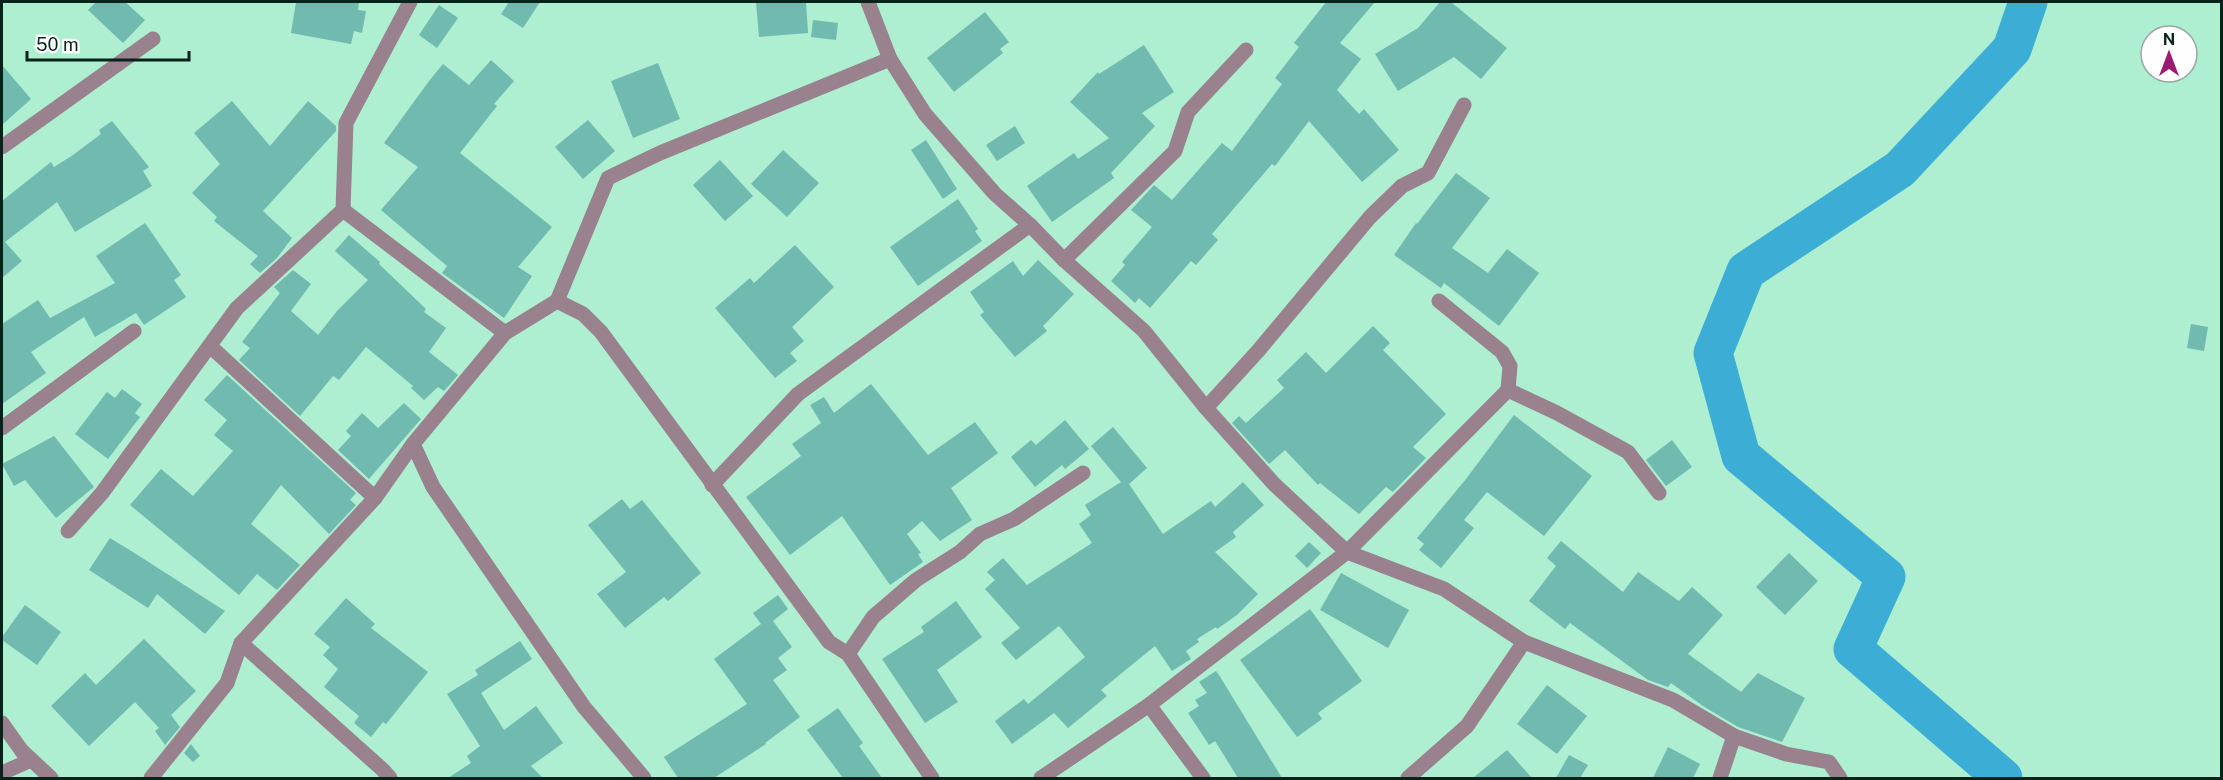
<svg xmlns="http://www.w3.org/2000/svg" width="2223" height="780" font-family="'Public Sans',sans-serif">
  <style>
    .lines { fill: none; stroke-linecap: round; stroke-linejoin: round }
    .river { stroke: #3caed5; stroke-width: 39 }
    .building { fill: #70bab0 }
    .minor { stroke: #99818e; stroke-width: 15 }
  </style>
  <rect width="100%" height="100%" fill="#aeeed1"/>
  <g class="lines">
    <!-- river -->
    <polyline class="river" points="2003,778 1853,649 1886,577 1741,456 1713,353 1746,271 1900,169 2012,49 2028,2"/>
  </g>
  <!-- building -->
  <g class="building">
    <polygon points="96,2 125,2 145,20 123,43 88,10"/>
    <polygon points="296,2 359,2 358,10 366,11 362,33 354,31 351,44 291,33"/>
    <polygon points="509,2 540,2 523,28 501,14"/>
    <polygon points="756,2 806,2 808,33 759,37"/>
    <polygon points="1326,2 1375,2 1340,43 1361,59 1337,90 1359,114 1364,109 1399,150 1362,182 1309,121 1275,166 1272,164 1212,234 1218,240 1196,265 1191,261 1150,308 1139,298 1135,303 1111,281 1125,265 1122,262 1152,227 1131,210 1154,185 1172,200 1222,143 1232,151 1282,84 1275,78 1299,47 1294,43"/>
    <polygon points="1440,2 1451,2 1507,48 1481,79 1454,57 1398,91 1375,54 1418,28"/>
    <polygon points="439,5 458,18 437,48 419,35"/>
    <polygon points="985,12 1009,42 1000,49 1003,53 954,92 927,58"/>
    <polygon points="813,20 838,23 836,40 811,37"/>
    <polygon points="1144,45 1174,92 1142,113 1155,126 1111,173 1114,178 1052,222 1027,186 1074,153 1078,159 1109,138 1070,102 1098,72 1099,74"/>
    <polygon points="491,60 514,81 494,104 497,106 460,153 552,227 518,267 532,276 504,318 442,273 447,266 381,210 418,167 384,143 429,81 443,64 469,85"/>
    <polygon points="658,63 680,119 633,138 611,81"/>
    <polygon points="2,65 31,99 2,125"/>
    <polygon points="232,101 270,146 308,101 336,126 336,131 263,211 292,238 277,258 260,273 250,264 258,256 214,221 217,217 192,193 220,164 194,133"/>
    <polygon points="588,120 615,151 583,179 555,147"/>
    <polygon points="112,121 149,167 143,171 152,186 75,232 57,202 5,242 22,261 2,278 2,201 51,162 54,167 73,155 101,134 99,130"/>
    <polygon points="1015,126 1025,143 997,161 986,145"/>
    <polygon points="926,140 957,189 943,199 911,150"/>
    <polygon points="783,150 819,183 787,217 751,184"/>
    <polygon points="720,160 753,196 725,221 693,185"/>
    <polygon points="1456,173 1490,198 1452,248 1488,273 1507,249 1539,273 1499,326 1444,283 1441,288 1394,255 1416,223 1417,224"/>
    <polygon points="958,199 978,229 975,231 982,241 918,286 890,247"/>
    <polygon points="145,223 181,275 174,280 186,297 144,325 136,313 95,337 84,317 31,352 46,373 2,404 2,324 38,300 50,318 115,283 96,256"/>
    <polygon points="349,235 380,262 379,264 426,309 424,312 446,328 429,352 458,375 444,391 438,387 424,400 411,388 413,386 366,347 339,380 333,376 300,416 239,360 250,348 242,342 280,293 274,287 293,270 311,284 291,311 318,335 337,311 368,280 335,251"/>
    <polygon points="795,245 834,287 792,327 804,341 790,353 797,361 775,378 715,308 750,278 754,283"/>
    <polygon points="1038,260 1074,294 1043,326 1047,331 1015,357 980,315 984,312 970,292 1013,261 1023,276"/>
    <polygon points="2191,324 2208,327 2204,351 2187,348"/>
    <polygon points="1373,326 1390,343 1383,350 1446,414 1413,447 1426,458 1393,492 1386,487 1359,514 1320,483 1318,485 1285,450 1269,464 1232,423 1239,416 1246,423 1284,388 1277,380 1306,352 1326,373"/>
    <polygon points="227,375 356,493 350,500 356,505 329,534 281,485 251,524 300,565 277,590 257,574 239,595 130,505 161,469 193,496 233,451 214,435 227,420 204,400"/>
    <polygon points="871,384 928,455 975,422 998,453 951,488 972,520 940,541 922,521 907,534 921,553 918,554 923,562 890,585 842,516 790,555 746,497 801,456 792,444 821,423 810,405 824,397 834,413"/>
    <polygon points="122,389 142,404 135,413 140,417 108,459 75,434 107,392 115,398"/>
    <polygon points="404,403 421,419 369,479 338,450 351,436 346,431 362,413 378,428"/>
    <polygon points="1514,415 1592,476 1544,536 1487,492 1464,520 1474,528 1441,568 1419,550 1424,544 1417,538 1466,479"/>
    <polygon points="1065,420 1089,449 1065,469 1062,465 1035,487 1011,457 1031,440 1036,445"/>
    <polygon points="1113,427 1147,468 1129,484 1163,534 1211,501 1215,507 1243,482 1264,505 1233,532 1236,537 1215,552 1258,594 1237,615 1217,629 1216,627 1197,639 1199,642 1186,651 1191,659 1172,671 1155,646 1101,690 1107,696 1068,728 1054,713 1012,744 995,721 1024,699 1028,704 1085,657 1059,626 1016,660 1001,643 1020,628 985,589 995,580 987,572 1003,558 1027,585 1092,543 1079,524 1091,515 1085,505 1121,482 1091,446"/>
    <polygon points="54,436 94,487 56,518 25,480 14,486 2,464"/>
    <polygon points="1672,440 1692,467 1666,486 1646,460"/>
    <polygon points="622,499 630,509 642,500 701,573 668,601 664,597 625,628 597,594 626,572 588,525"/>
    <polygon points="110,538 136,554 225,611 205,634 157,594 148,608 89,570"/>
    <polygon points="1561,541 1623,592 1638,572 1679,601 1692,587 1723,615 1688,654 1741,692 1758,673 1805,698 1782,742 1738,727 1703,706 1671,683 1668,687 1648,680 1570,623 1565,629 1529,601 1556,566 1547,558"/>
    <polygon points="1309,542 1321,553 1307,568 1295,556"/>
    <polygon points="1789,553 1818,581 1785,615 1756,587"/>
    <polygon points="1341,573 1409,610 1388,648 1320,610"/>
    <polygon points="778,595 788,609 773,621 792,647 778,658 787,670 773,680 800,717 765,743 766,744 714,778 678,778 664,757 747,704 714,659 761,624 753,613"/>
    <polygon points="346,598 375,624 371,628 428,672 386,724 383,722 371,737 354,723 359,716 324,687 338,669 323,655 330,647 314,634"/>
    <polygon points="956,601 982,637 937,670 958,702 925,723 882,659 924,632 921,627"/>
    <polygon points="25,605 61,632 37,665 2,640 2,637"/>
    <polygon points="1310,609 1362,681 1318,713 1322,719 1297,737 1240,660"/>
    <polygon points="144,639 196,691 171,715 180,727 165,745 155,731 159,728 135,702 89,746 51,706 85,673 96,685"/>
    <polygon points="520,641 532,659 481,693 504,730 536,706 563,743 531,766 543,778 448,778 471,763 467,756 480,746 447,694 478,675 475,670"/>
    <polygon points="1216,671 1219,675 1282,778 1238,778 1215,741 1209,745 1188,713 1199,706 1195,700 1207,693 1199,682"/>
    <polygon points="1547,685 1587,716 1557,754 1517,724"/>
    <polygon points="838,708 863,743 859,746 882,778 843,778 807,730"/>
    <polygon points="191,744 200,756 193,762 184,753"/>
    <polygon points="1668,747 1700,764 1693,778 1653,778"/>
    <polygon points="1507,750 1532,778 1473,778"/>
    <polygon points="1569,755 1588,765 1580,778 1556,778"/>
  </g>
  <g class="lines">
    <!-- minor -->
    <g class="minor">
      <polyline points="868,2 890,59 925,114 995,194 1030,225 1064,260 1144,331 1206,408 1274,484 1347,552 1444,589 1524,642 1673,700 1734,736 1786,754 1829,762 1840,778"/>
      <polyline points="2,147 153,39"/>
      <polyline points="343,210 505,333"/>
      <polyline points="1064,260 1175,151 1188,112 1246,50"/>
      <polyline points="557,301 583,314 601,332 829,642 848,654 932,778"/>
      <polyline points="1439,301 1502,352 1510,366 1508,390 1557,413 1628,452 1659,493"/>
      <polyline points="210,346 375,498"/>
      <polyline points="1206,408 1258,351 1370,217 1402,186 1428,173 1464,105"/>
      <polyline points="2,428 134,331"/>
      <polyline points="413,444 433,487 584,707 644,778"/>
      <polyline points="712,485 798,394 1030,225"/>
      <polyline points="68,531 102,493 237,308 343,210 346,123 410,2"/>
      <polyline points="241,643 383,770 390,778"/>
      <polyline points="848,654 873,617 916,580 960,552 980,534 1014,519 1083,473"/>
      <polyline points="2,723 29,761 2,773"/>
      <polyline points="22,751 51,778"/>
      <polyline points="151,778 227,683 241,643 375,498 413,444 505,333 557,301 608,178 660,153 890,59"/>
      <polyline points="1041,778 1149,705"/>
      <polyline points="1203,778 1149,705 1347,552 1508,390"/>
      <polyline points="1408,778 1467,726 1524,642"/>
      <polyline points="1720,778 1734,736"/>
    </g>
  </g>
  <!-- border -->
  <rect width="2223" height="780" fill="none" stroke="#082319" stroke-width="6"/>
  <!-- north arrow -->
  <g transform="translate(2169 54)"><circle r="28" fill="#fefefe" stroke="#9ca6a2" stroke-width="1.5"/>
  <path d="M0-4.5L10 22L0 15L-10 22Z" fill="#9a1b71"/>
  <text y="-9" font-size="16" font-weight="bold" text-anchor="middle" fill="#082319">N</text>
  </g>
  <!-- scale -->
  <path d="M27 51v9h162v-9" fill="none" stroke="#082319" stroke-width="3"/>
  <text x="36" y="51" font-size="18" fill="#082319" stroke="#fefefe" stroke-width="4.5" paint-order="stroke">50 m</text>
</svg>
